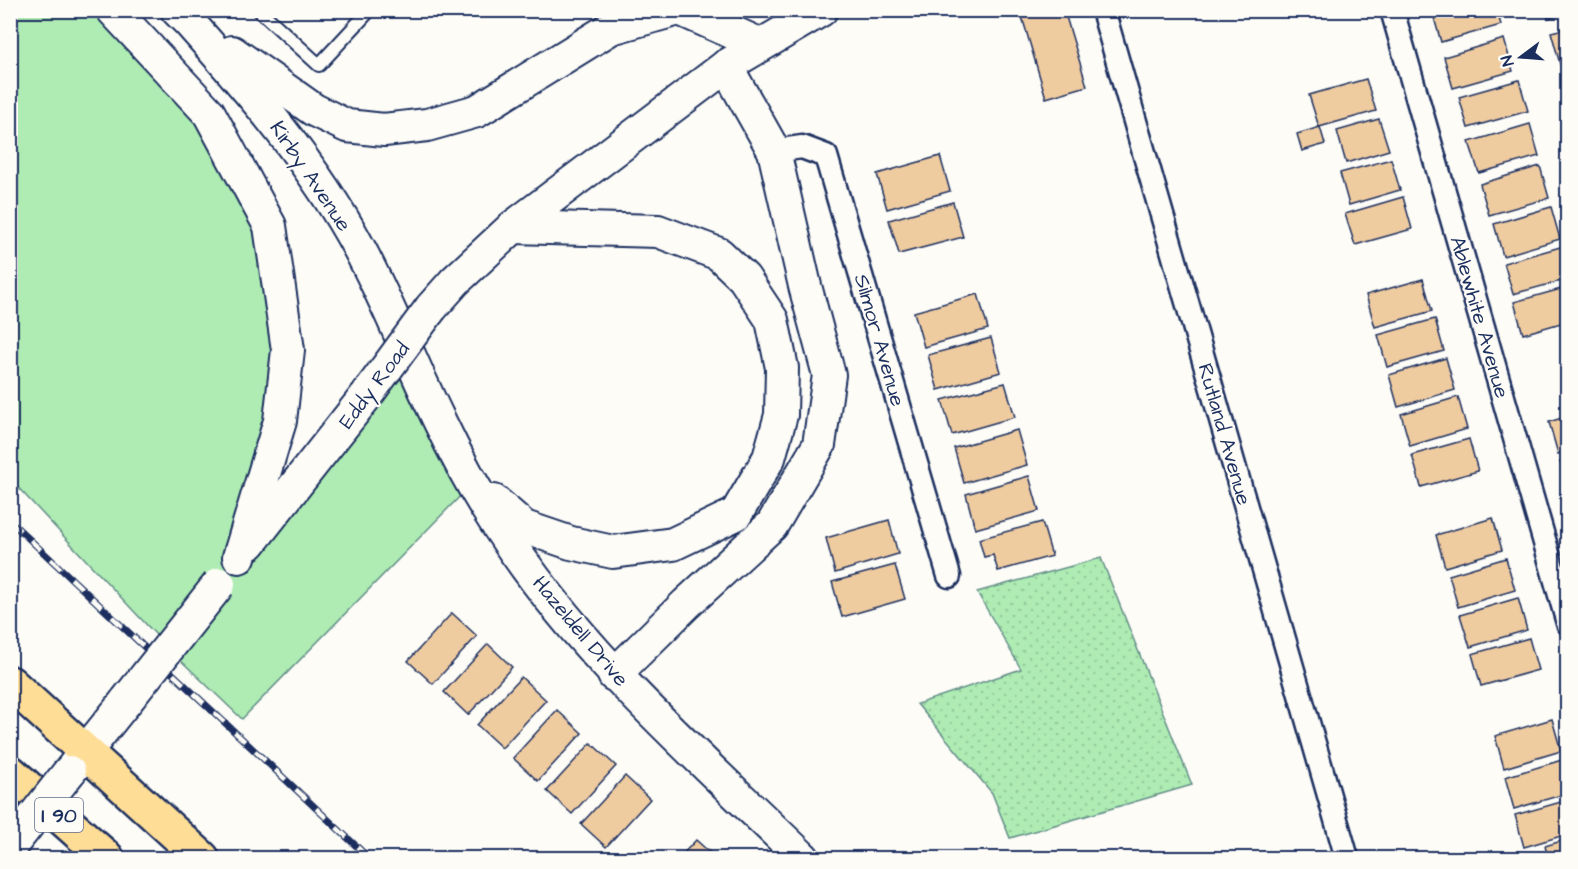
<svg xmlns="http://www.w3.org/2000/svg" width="1578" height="869" font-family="'Architects Daughter',sans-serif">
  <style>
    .green { fill: #aeecb3; stroke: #648e88; stroke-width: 1.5 }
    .garden { fill: url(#garden-dots); stroke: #648e88; stroke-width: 1.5 }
    .building { fill: #efcba0; stroke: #1b2f5e; stroke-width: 1.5 }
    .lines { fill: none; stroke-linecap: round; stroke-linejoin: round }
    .lane-casing { stroke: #1b2f5e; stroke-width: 16 }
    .street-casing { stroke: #1b2f5e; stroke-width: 27 }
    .secondary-casing { stroke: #1b2f5e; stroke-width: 36 }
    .highway-casing { stroke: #1b2f5e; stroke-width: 38 }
    .lane { stroke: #fdfcf7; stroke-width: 12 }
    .street { stroke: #fdfcf7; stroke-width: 22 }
    .secondary { stroke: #fdfcf7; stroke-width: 32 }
    .highway { stroke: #fedd96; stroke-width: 33 }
    .rail-casing { stroke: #1b2f5e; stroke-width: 7 }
    .rail { stroke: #fdfcf7; stroke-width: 4.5; stroke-dasharray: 14; stroke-linecap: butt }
    .secondary-bridge-casing { stroke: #1b2f5e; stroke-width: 36; stroke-linecap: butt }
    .secondary-bridge { stroke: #fdfcf7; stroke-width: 32 }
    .labels { text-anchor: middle; stroke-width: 4.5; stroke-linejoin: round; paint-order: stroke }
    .shield { fill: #fdfcf7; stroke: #5f6c8c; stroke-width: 1.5 }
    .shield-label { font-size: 20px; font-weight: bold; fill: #1b2f5e }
    .street-label { font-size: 21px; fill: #1b2f5e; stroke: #fdfcf7 }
  </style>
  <defs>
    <pattern id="garden-dots" width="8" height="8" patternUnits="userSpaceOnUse" patternTransform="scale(1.5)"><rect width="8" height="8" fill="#aeecb3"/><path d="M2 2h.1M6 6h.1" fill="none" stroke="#95cb9c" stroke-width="1.8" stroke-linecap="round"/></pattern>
  </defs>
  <rect width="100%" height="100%" fill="#fdfcf7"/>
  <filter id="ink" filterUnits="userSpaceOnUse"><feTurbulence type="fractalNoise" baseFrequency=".0167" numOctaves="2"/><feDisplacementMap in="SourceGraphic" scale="12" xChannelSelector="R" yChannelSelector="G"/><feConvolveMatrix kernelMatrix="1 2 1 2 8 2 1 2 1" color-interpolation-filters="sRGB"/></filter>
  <g filter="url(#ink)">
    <!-- green -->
    <polygon class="green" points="11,11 113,11 209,113 270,226 288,350 240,555 405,344 473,483 242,719 173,653 11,480"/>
    <!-- garden -->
    <polygon class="garden" points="1101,558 1192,785 1010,838 992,793 917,704 1021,669 977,592"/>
    <!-- building -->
    <g class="building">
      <polygon points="1020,10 1064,10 1087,86 1046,98"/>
      <polygon points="1497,10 1501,25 1441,42 1432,11"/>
      <polygon points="1546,10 1568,10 1568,13 1548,18"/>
      <polygon points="1568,28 1568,62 1560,64 1551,32"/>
      <polygon points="1504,39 1513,71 1453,88 1444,57"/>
      <polygon points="1568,78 1568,96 1563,80"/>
      <polygon points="1366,79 1376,111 1319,127 1309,95"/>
      <polygon points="1519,80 1528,111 1468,128 1459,97"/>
      <polygon points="1379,119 1389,150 1346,163 1337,131"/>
      <polygon points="1530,124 1539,156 1479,173 1469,142"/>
      <polygon points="1320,127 1325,144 1302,151 1297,134"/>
      <polygon points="940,156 950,191 887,209 877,174"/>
      <polygon points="1391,159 1400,190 1349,205 1340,173"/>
      <polygon points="1540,166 1549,198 1489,215 1480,184"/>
      <polygon points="1403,197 1412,229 1355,245 1345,214"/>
      <polygon points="953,202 963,237 899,254 889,220"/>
      <polygon points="1551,207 1560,239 1503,256 1494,224"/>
      <polygon points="1564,246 1568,259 1568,279 1513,294 1504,263"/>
      <polygon points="1423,279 1432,311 1375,327 1366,295"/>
      <polygon points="1568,287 1568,321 1523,334 1514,302"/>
      <polygon points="978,294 988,329 924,347 914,312"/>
      <polygon points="1435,319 1444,351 1387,367 1378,335"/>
      <polygon points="991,338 1001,372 938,390 928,355"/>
      <polygon points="1446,358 1455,390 1398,407 1389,375"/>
      <polygon points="1005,383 1015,417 952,435 942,400"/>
      <polygon points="1458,397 1467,429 1410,446 1401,414"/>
      <polygon points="1568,416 1568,451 1558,454 1549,422"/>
      <polygon points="1017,430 1027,465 964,483 954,448"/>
      <polygon points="1469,439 1478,471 1421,487 1412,455"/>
      <polygon points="1568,460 1568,487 1560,462"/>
      <polygon points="1029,476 1039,511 975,529 966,494"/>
      <polygon points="1493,518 1502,550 1445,567 1436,535"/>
      <polygon points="889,520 898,554 835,573 826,538"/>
      <polygon points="1042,522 1052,556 998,571 993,555 984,557 979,539"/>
      <polygon points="1506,558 1515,590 1458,607 1449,575"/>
      <polygon points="895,565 905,599 842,617 832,582"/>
      <polygon points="1518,598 1527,630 1470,647 1460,615"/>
      <polygon points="452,613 477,636 433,684 408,661"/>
      <polygon points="1529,638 1538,670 1481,686 1472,654"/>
      <polygon points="488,644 512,667 468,715 444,692"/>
      <polygon points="521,677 546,700 502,748 477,725"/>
      <polygon points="557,710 582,733 538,781 513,758"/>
      <polygon points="1552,719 1561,751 1504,768 1495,736"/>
      <polygon points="591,743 616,766 572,814 547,791"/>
      <polygon points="1562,760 1568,780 1568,793 1514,809 1505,777"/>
      <polygon points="625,776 650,799 606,847 581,824"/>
      <polygon points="1568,800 1568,834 1524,847 1515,815"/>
      <polygon points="1568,839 1568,858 1548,858 1545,846"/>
      <polygon points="696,840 716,858 679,858"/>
    </g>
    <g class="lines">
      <defs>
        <polyline id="lane" points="259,10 319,65 370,10"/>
        <g id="street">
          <polyline points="1103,10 1347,858"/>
          <polyline points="1392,10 1568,623"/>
          <polyline points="774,151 802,147 826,156 949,576"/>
        </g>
        <g id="secondary">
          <polyline points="113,10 209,113 270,226 288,350 280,421 239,557"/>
          <path d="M177 10 189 22C252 93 314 164 359 248 389 304 411 363 439 420 456 456 476 492 498 526 580 654 696 754 803 858"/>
          <polyline points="682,10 761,45"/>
          <polyline points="232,52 314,110 347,126 384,130 427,125 477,111 611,28 675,10"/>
          <polyline points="431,308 455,281 513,227 726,66 821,10"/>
          <polyline points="494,501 524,527 571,543 613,552 673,544 736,514 769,458 781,415 782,368 772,320 744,278 719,254 658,231 513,227"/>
          <polyline points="250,543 366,396"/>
          <polyline points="614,675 686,604 772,525 819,445 829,375 805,286 774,151 726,66"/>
          <polyline points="70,771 127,700"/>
        </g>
        <g id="highway">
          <polyline points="10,683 202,858"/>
          <polyline points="10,772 107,858"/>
        </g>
      </defs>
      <!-- lane casing -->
      <use href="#lane" class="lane-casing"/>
      <!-- street casing -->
      <use href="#street" class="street-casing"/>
      <!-- secondary casing -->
      <use href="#secondary" class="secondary-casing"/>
      <!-- highway casing -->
      <use href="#highway" class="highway-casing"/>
      <!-- lane -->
      <use href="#lane" class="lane"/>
      <!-- street -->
      <use href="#street" class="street"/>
      <!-- secondary -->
      <use href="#secondary" class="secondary"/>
      <!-- highway -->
      <use href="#highway" class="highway"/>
      <defs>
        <polyline id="rail" points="10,521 369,858"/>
      </defs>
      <!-- rail casing -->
      <use href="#rail" class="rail-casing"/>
      <!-- rail -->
      <use href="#rail" class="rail"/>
      <defs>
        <g id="secondary-bridge">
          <polyline points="366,396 431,308"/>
          <polyline points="127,700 219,584"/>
          <polyline points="10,847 69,772"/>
        </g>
      </defs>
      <!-- secondary-bridge casing -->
      <use href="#secondary-bridge" class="secondary-bridge-casing"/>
      <!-- secondary-bridge -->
      <use href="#secondary-bridge" class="secondary-bridge"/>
    </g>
  </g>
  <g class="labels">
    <!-- shield labels -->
    <rect class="shield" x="35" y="798" width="48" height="34" rx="4.5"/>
    <g class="shield-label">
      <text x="59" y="822">I 90</text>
    </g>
    <!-- street labels -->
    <g class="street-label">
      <text transform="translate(311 176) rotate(56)" y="7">Kirby Avenue</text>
      <text transform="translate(1480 317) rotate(74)" y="7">Ablewhite Avenue</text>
      <text transform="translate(880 340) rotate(74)" y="7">Silmor Avenue</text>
      <text transform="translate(374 385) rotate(-53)" y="7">Eddy Road</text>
      <text transform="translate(1225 434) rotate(74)" y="7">Rutland Avenue</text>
      <text transform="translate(581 631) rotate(50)" y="7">Hazeldell Drive</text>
    </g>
  </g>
  <!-- margin -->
  <rect width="1578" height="869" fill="none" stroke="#fdfcf7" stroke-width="36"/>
  <rect x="18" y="18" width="1542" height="833" fill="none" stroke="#1b2f5e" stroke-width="2" filter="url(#ink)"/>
  <!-- north arrow -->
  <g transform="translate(1521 57) rotate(254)" stroke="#fdfcf7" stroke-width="4.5" paint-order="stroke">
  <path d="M0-4.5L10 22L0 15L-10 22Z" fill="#1b2f5e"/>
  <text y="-9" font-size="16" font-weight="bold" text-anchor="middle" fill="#1b2f5e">N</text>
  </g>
</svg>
